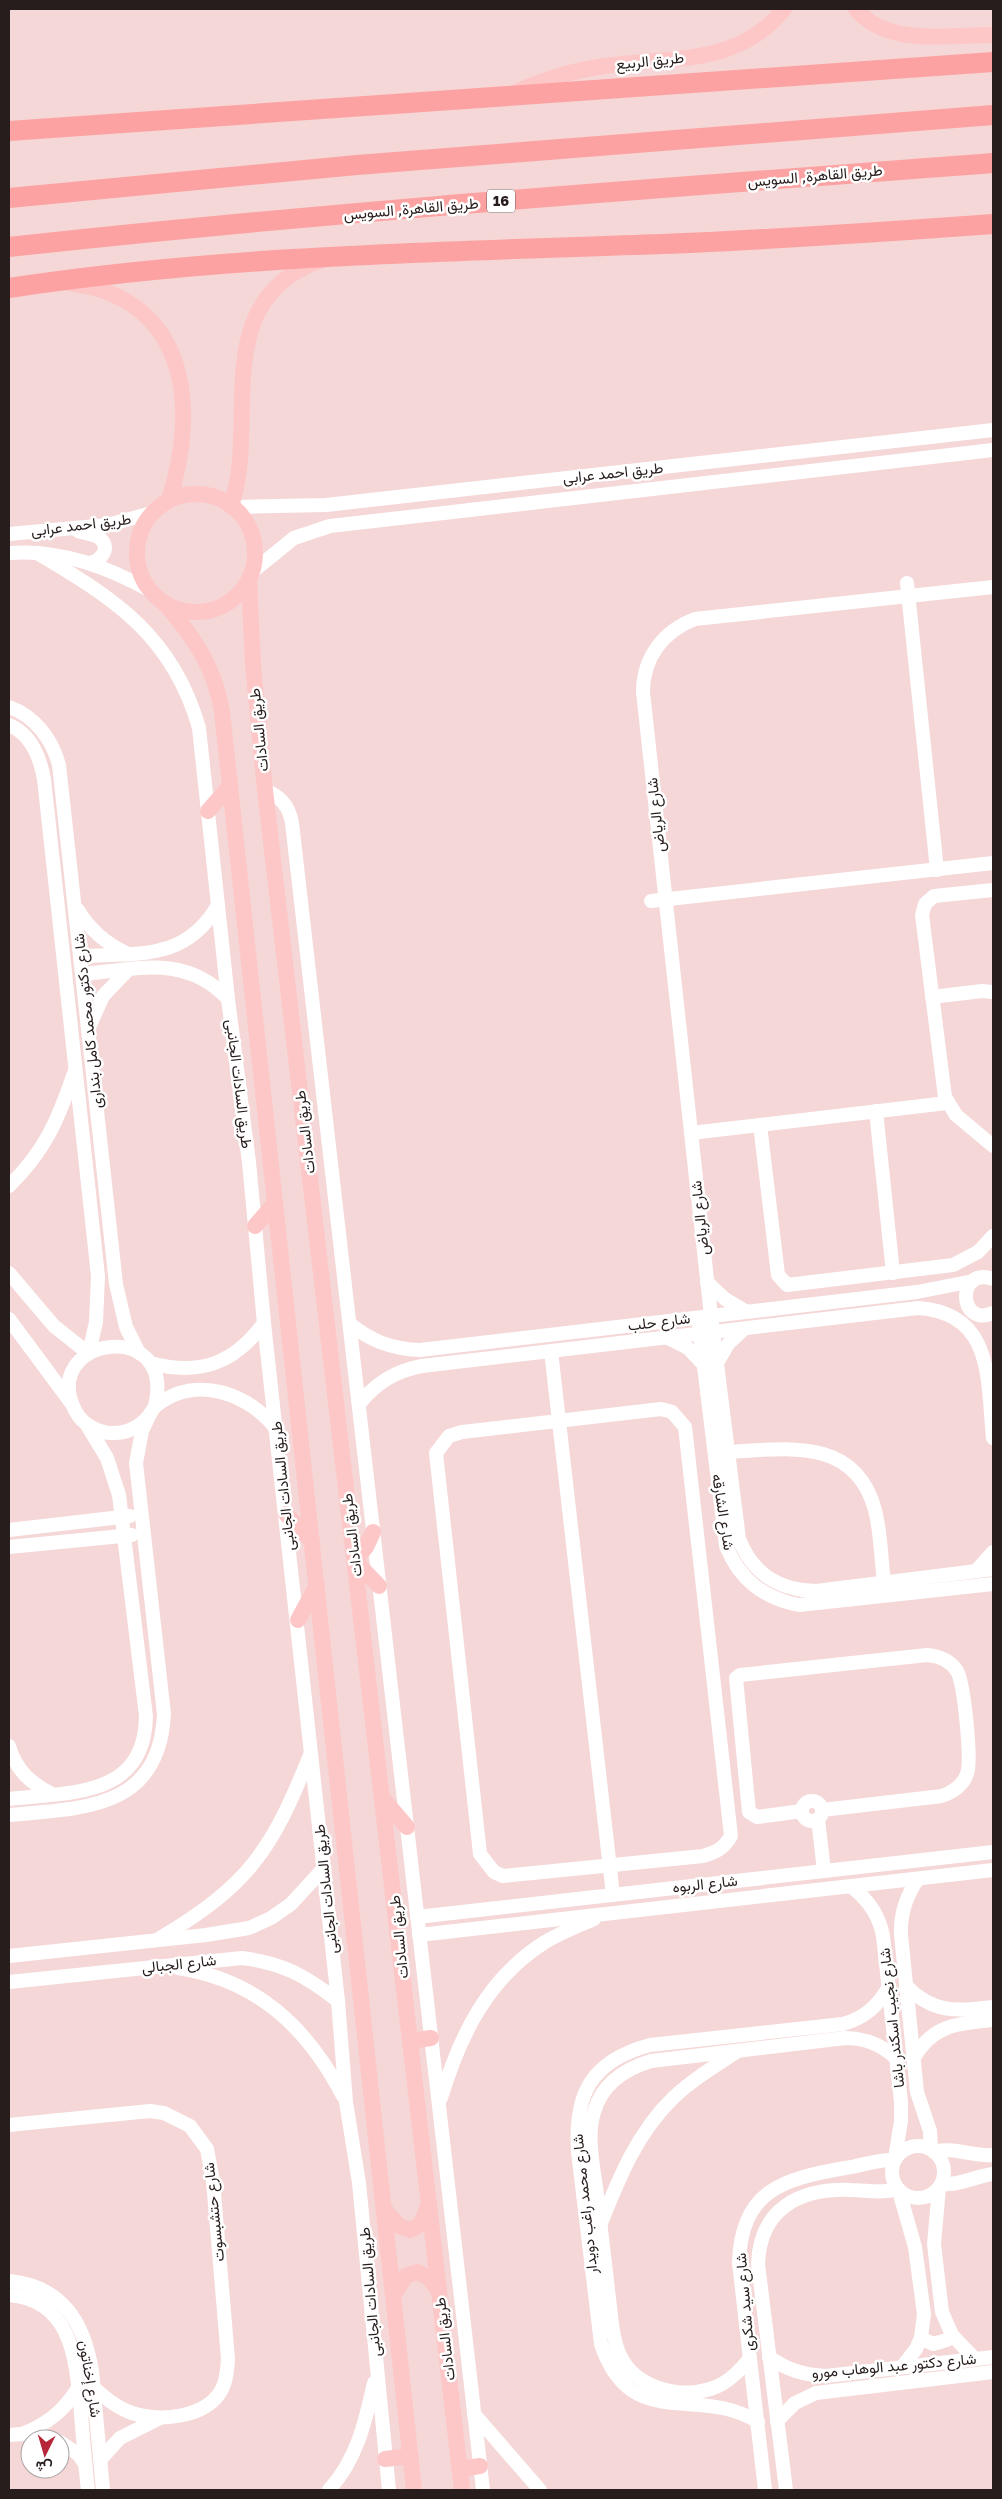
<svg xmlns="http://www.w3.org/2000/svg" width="1002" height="2499" font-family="'Golos Text',Vazirmatn,sans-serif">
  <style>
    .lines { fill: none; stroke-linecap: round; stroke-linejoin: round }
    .minor { stroke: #fff; stroke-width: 14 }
    .major { stroke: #fec7c7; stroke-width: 16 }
    .highway { stroke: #fda2a2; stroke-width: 20 }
    .labels { text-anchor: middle; stroke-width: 5; stroke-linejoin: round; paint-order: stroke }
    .shield { fill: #fff; stroke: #686160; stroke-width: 1 }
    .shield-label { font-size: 14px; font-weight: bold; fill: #271d1c }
    .street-label { font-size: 15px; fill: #271d1c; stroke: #fff }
  </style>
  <rect width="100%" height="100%" fill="#f4d7d6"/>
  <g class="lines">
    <!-- minor -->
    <g class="minor">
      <polyline points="233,507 326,505 993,430"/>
      <path d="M78 531C84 533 93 534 98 537 113 547 101 561 89 563"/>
      <polyline points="9,534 107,525 152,513"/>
      <path d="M9 553C58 549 106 566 149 590"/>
      <path d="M37 553C115 599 173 636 199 728L228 999 249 1162 264 1323 338 2001 346 2102 359 2183 389 2490"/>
      <polyline points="252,572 294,538 330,526 993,450"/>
      <polyline points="907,583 937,870"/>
      <path d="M993 587 695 619C663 631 643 658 643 692L711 1316 739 1539C753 1574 778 1590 816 1591L993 1569"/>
      <path d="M9 707C35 716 52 739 59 765L116 1284 126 1327 139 1353"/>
      <path d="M9 725C31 734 40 757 44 779L98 1276 96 1322 89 1353"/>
      <path d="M265 790C281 797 289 806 292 823L483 2490"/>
      <polyline points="993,890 934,896 925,904 922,915 945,1097 956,1115 993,1146"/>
      <polyline points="651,901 993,863"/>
      <path d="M78 910C90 930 105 943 126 953"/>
      <path d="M82 956C138 953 186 961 218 905"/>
      <path d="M83 974C137 969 186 954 228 999"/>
      <polyline points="932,997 982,991 993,992"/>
      <polyline points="90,1025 103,996 128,970"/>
      <polyline points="876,1111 893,1273"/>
      <polyline points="760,1125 778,1275 787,1285 953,1265 978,1252 993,1236"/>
      <polyline points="691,1133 947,1103"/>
      <path d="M9 1186C45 1151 58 1120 74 1073"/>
      <polyline points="9,1273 54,1326 88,1353"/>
      <path d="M993 1279C956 1266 958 1328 993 1313"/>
      <polyline points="707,1282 725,1299 747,1312"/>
      <polyline points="9,1319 72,1404"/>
      <path d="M350 1324C371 1341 392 1349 420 1350L917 1292 973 1281"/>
      <path d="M699 1326 726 1546C740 1580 763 1598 799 1605L993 1584"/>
      <polyline points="668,1338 688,1348 703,1364"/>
      <polyline points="551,1351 613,1895"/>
      <path d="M150 1363C199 1376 234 1364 264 1323"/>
      <polyline points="717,1363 728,1344 744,1329"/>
      <path d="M359 1404C376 1383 395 1371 422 1366L918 1308C994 1313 987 1380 993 1438"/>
      <path d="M155 1406C177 1315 36 1338 76 1412 83 1425 100 1434 114 1433 127 1433 139 1427 148 1417 151 1413 153 1408 157 1405 197 1374 250 1394 277 1430"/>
      <path d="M661 1409 672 1412 685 1427 731 1836C724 1848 717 1852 703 1856L503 1876 494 1872 480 1854 436 1453 449 1436 462 1432Z"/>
      <path d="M727 1452C785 1449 855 1436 875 1510 881 1533 881 1559 884 1582"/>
      <polyline points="9,1530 130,1516"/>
      <polyline points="9,1547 132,1535"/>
      <polyline points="976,1571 993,1552"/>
      <path d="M9 1746C16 1770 30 1783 52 1794"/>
      <path d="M9 1799C70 1792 145 1798 146 1716L119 1495 107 1458 87 1425"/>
      <circle cx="812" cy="1811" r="10"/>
      <path d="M802 1811 757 1817 749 1812 736 1678 740 1675 927 1655C939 1656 950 1660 957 1671 964 1683 972 1760 967 1774 963 1785 953 1792 942 1796L822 1810"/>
      <path d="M9 1815C83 1808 159 1810 164 1714L136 1463 142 1431 149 1416"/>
      <polyline points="818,1819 824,1871"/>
      <path d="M918 1879C906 1896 900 1913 901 1935L917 2092 930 2131 931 2149"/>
      <path d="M852 1887C869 1901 879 1915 883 1936L901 2102V2121L895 2158"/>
      <polyline points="417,1917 993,1852"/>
      <polyline points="419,1935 993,1870"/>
      <path d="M160 1938C249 1885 272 1850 310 1755"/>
      <polyline points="9,1956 206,1935 249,1928 271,1918 291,1904 324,1868"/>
      <path d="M178 1968C257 1980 307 2027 343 2096"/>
      <path d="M9 1982 242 1958C283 1963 306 1976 338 2001"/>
      <path d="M906 1986C934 2014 956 2011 993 2007"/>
      <path d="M913 2059C933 2024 957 2024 993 2020"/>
      <path d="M441 2098C460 2035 488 1978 545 1942 560 1933 578 1926 594 1919"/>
      <path d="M9 2125 150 2111 164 2113 190 2126 207 2149 213 2181 228 2359C227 2370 227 2379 222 2389 207 2418 160 2422 132 2413 117 2408 105 2398 94 2388"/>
      <circle cx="918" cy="2172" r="26"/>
      <path d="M934 2152C951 2146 974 2157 993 2155"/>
      <path d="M942 2184C958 2186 976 2176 993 2174"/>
      <polyline points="939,2188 934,2244 942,2312 952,2335 975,2359"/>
      <polyline points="899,2191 915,2247 924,2314 921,2338 916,2349 902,2367"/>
      <path d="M601 2223C619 2178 637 2133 673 2098 692 2080 715 2066 738 2051"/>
      <path d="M9 2281C62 2286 84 2322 92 2371L103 2490"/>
      <path d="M9 2295C74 2300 76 2364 81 2413 83 2439 85 2465 88 2490"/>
      <polyline points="921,2338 933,2344 947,2340 952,2335"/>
      <path d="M769 2357C787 2370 804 2375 826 2376L993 2357"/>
      <path d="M750 2358C742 2368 733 2378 722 2384 691 2401 642 2392 623 2361 616 2350 614 2337 612 2324 607 2281 602 2238 597 2195 594 2169 586 2138 594 2112 602 2084 624 2069 651 2061L845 2038C865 2038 880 2044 895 2057"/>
      <polyline points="474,2414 540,2490"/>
      <polyline points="777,2421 795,2403 816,2393 993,2372"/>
      <path d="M758 2422C699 2384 631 2434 601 2344L578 2152C574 2094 591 2061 650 2045L843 2024C864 2018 877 2007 888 1988"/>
      <path d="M22 2434C47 2424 64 2411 78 2388"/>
      <polyline points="9,2435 22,2434 54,2439"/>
      <polyline points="60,2442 78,2454 85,2464"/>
      <polyline points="100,2460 120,2438 160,2418"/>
      <path d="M329 2490C357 2459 365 2423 374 2383"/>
      <path d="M765 2490 739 2263C741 2190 783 2179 845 2168 862 2166 877 2159 894 2160"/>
      <path d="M786 2490 758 2264C760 2209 799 2188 851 2190 867 2190 880 2194 897 2189"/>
    </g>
    <!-- major -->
    <g class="major">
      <path d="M856 9C887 47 950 35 993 35"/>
      <path d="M514 93C543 80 574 70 605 66 672 56 737 67 784 9"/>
      <path d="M69 283C188 298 199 406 169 500"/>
      <circle cx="196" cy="553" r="59"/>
      <path d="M231 506C260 423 206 301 321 260"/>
      <polyline points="249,579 253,665 265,790 462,2490"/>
      <path d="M165 604C194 637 215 668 222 712L414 2490"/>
      <polyline points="208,811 230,786"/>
      <polyline points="255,1226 274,1204"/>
      <polyline points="286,1514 312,1541"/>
      <polyline points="355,1560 366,1547 373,1532"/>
      <polyline points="355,1561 379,1586"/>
      <polyline points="298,1620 317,1585"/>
      <polyline points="384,1800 407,1827"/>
      <polyline points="410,2041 431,2038"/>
      <polyline points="385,2210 399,2226 410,2230 421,2224 429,2204"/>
      <polyline points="394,2294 406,2276 417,2272 428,2277 439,2291"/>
      <polyline points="385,2459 411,2456"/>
      <polyline points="460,2469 480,2466"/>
    </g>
    <!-- highway -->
    <g class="highway">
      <polyline points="9,131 993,62"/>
      <polyline points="9,198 357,165 993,115"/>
      <path d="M9 247C336 211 665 188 993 163"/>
      <path d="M9 288C225 255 443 252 662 244 772 240 883 232 993 224"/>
    </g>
  </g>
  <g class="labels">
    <!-- shield labels -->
    <rect class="shield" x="487" y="189.5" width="28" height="23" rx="4"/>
    <g class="shield-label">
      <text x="501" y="206">16</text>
    </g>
    <!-- street labels -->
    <g class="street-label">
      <text transform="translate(650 61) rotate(-6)" y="5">طريق الربيع</text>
      <text transform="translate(815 176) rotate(-5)" y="5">طريق القاهرة, السويس</text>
      <text transform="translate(411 209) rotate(-5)" y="5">طريق القاهرة, السويس</text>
      <text transform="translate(613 473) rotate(-6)" y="5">طريق احمد عرابى</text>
      <text transform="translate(81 525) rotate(-7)" y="5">طريق احمد عرابى</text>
      <text transform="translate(259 730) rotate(-96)" y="5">طريق السادات</text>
      <text transform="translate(656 815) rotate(-96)" y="5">شارع الرياض</text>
      <text transform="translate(88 1021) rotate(-96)" y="5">شارع دكتور محمد كامل بندارى</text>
      <text transform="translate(239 1084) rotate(83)" y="5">طريق السادات الجانبى</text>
      <text transform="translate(305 1132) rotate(-97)" y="5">طريق السادات</text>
      <text transform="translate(700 1218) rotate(-96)" y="5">شارع الرياض</text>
      <text transform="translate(659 1322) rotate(-7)" y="5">شارع حلب</text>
      <text transform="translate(283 1486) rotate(-96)" y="5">طريق السادات الجانبى</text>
      <text transform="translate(723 1512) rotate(81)" y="5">شارع الشارقه</text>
      <text transform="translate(352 1535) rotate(-97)" y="5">طريق السادات</text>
      <text transform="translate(705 1884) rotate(-6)" y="5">شارع الربوه</text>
      <text transform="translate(326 1889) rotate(-96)" y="5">طريق السادات الجانبى</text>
      <text transform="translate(399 1937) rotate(-96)" y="5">طريق السادات</text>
      <text transform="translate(179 1964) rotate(-6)" y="5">شارع الجبالى</text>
      <text transform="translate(892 2018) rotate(-96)" y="5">شارع نجيب اسكندر باشا</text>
      <text transform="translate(585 2204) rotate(-96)" y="5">شارع محمد راغب دويدار</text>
      <text transform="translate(214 2212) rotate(-96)" y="5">شارع حتشبسوت</text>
      <text transform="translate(370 2292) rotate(-95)" y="5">طريق السادات الجانبى</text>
      <text transform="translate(745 2302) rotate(-95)" y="5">شارع سيد شكرى</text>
      <text transform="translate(445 2339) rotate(-97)" y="5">طريق السادات</text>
      <text transform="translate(894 2366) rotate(-5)" y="5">شارع دكتور عبد الوهاب مورو</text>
      <text transform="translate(90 2379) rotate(81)" y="5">شارع إخناتون</text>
    </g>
  </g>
  <!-- border -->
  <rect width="1002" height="2499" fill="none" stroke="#271d1c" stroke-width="20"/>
  <!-- north arrow -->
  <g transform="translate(45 2454) rotate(185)"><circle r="24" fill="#ffffff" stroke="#a9a5a4"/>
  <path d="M0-4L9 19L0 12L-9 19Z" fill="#b72539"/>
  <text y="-8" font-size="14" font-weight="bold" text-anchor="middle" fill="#271d1c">ش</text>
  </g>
</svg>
